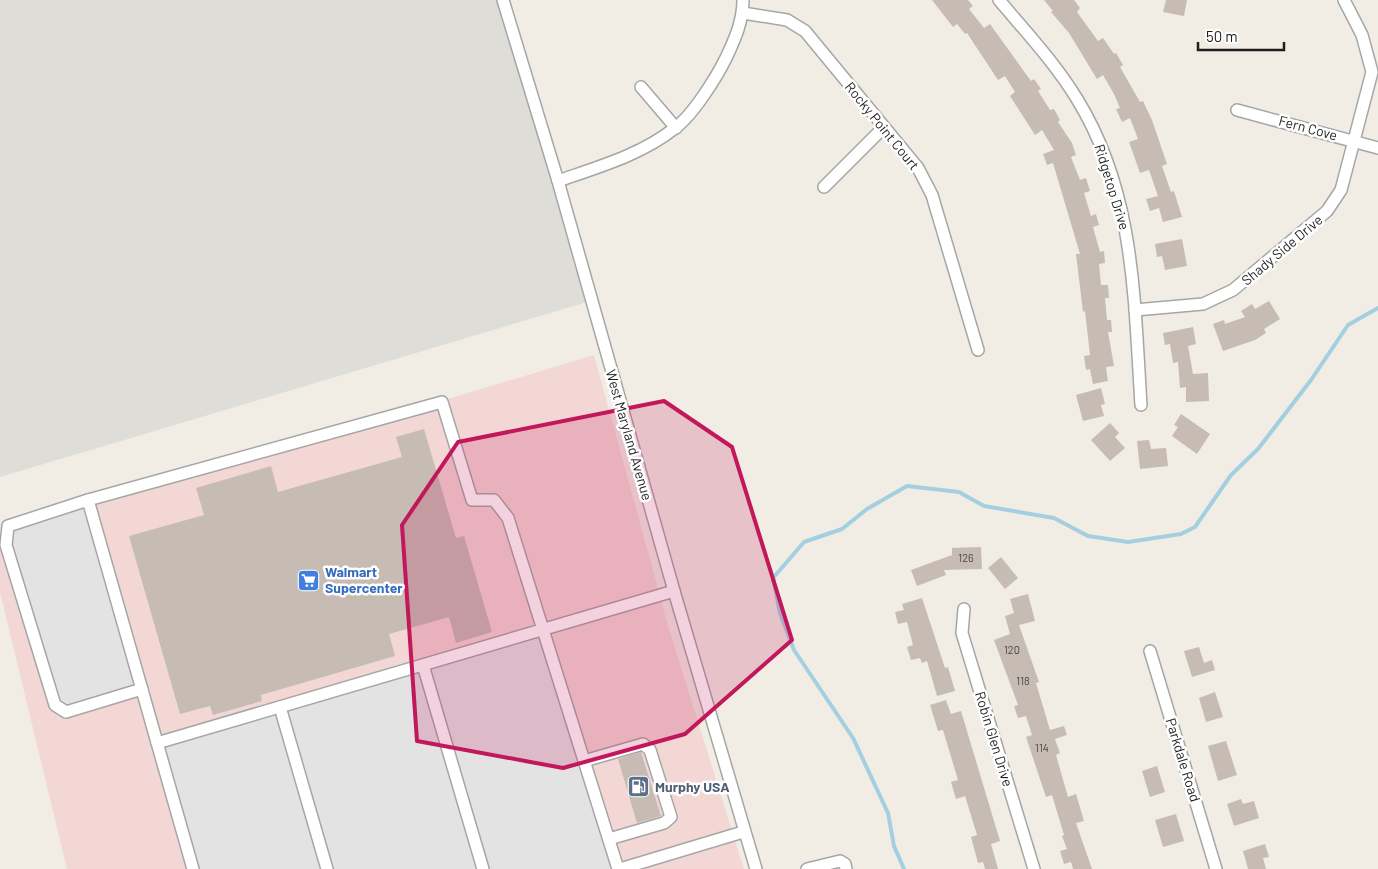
<svg xmlns="http://www.w3.org/2000/svg" width="1378" height="869" font-family="Barlow,sans-serif">
  <style>
    .commercial { fill: #f2d7d4 }
    .airport { fill: #dfddd7 }
    .parking { fill: #e3e3e3 }
    .lines { fill: none; stroke-linecap: round; stroke-linejoin: round }
    .stream { stroke: #a4cfe0; stroke-width: 4 }
    .building { fill: #c6bcb4 }
    .minor-casing { stroke: #a6a6a6; stroke-width: 14 }
    .minor { stroke: #fff; stroke-width: 11 }
    .marked { fill: #c2185b; fill-opacity: 0.2; stroke: #c2185b; stroke-width: 4; stroke-linejoin: round }
    .labels { text-anchor: middle; stroke-width: 5; stroke-linejoin: round; paint-order: stroke }
    .number-label { font-size: 11px; fill: #494644 }
    .street-label { font-size: 14px; fill: #1f1f1f; stroke: #fff }
    .shop-label { font-size: 14px; font-weight: bold; fill: #366cbe; stroke: #fff; text-anchor: start }
    .service-label { font-size: 14px; font-weight: bold; fill: #4e5e75; stroke: #fff; text-anchor: start }
  </style>
  <rect width="100%" height="100%" fill="#f1ede5"/>
  <!-- commercial -->
  <polygon class="commercial" points="594,355 669,629 744,869 67,869 0,592 0,534"/>
  <!-- airport -->
  <polygon class="airport" points="0,0 497,0 587,302 0,477"/>
  <!-- parking -->
  <g class="parking">
    <polygon points="88,500 142,689 66,712 55,705 6,545 8,526"/>
    <polygon points="543,630 618,869 193,869 157,743"/>
  </g>
  <g class="lines">
    <!-- stream -->
    <polyline class="stream" points="904,869 894,846 888,813 853,738 794,650 780,613 773,578 804,542 842,529 867,509 907,486 959,492 984,506 1054,518 1088,536 1128,542 1181,534 1195,527 1231,475 1258,449 1311,380 1348,325 1378,308"/>
  </g>
  <!-- building -->
  <g class="building">
    <polygon points="932,0 968,0 973,6 969,9 984,28 990,24 1031,81 1034,79 1041,89 1038,91 1050,110 1054,109 1060,120 1058,122 1072,143 1076,155 1071,157 1080,180 1086,178 1090,191 1084,193 1091,216 1096,214 1099,225 1093,227 1100,252 1104,251 1105,263 1099,264 1101,285 1108,285 1109,298 1105,298 1107,320 1111,320 1112,332 1108,332 1114,366 1106,367 1108,381 1093,384 1090,369 1086,370 1084,356 1090,355 1085,311 1083,312 1076,254 1080,254 1053,163 1047,165 1043,154 1054,150 1042,130 1035,135 1010,96 1015,92 1005,76 998,80 967,33 965,34 957,24 953,27"/>
    <polygon points="1044,0 1074,0 1080,8 1077,12 1098,41 1103,38 1114,54 1116,53 1123,65 1120,67 1140,102 1143,101 1152,120 1167,164 1162,166 1171,192 1174,191 1182,217 1163,222 1159,208 1150,211 1146,199 1158,196 1149,170 1140,173 1129,142 1138,139 1130,118 1122,122 1116,109 1120,108 1114,94 1103,75 1097,79 1069,33 1051,12 1053,11"/>
    <polygon points="1166,0 1187,0 1184,16 1163,12"/>
    <polygon points="1182,239 1187,266 1165,270 1162,256 1157,257 1155,244"/>
    <polygon points="1269,301 1280,319 1264,329 1266,333 1255,340 1223,351 1213,324 1224,320 1225,324 1245,317 1241,311 1252,304 1255,309"/>
    <polygon points="1193,327 1196,344 1188,346 1193,374 1208,373 1209,401 1186,402 1186,387 1180,388 1178,362 1173,363 1170,344 1165,345 1163,333"/>
    <polygon points="1101,388 1105,404 1101,405 1104,416 1083,421 1076,395"/>
    <polygon points="1181,414 1210,434 1197,454 1172,436 1178,427 1174,425"/>
    <polygon points="1110,423 1119,433 1115,437 1125,448 1110,461 1091,440"/>
    <polygon points="424,429 456,538 464,536 492,632 456,643 449,617 389,634 395,656 261,695 262,701 213,715 210,706 180,714 129,536 204,515 196,488 271,466 278,492 402,457 396,437"/>
    <polygon points="1149,440 1151,449 1166,448 1168,466 1140,469 1137,441"/>
    <polygon points="981,547 982,569 944,570 946,575 917,586 911,570 952,555 952,548"/>
    <polygon points="1001,557 1018,578 1005,589 988,568"/>
    <polygon points="1028,594 1035,621 1019,625 1039,682 1036,683 1050,730 1064,726 1067,735 1055,739 1060,753 1056,755 1068,797 1076,794 1084,821 1076,823 1092,869 1073,869 1071,862 1064,864 1060,851 1067,849 1062,836 1064,835 1052,795 1046,797 1026,737 1032,735 1026,716 1018,718 1014,706 1018,705 994,640 1010,634 1005,616 1014,613 1010,599"/>
    <polygon points="922,598 945,668 948,667 955,691 937,696 927,661 922,663 920,658 911,660 907,647 913,645 907,622 898,624 895,612 904,610 902,604"/>
    <polygon points="1199,647 1204,663 1212,660 1215,670 1192,677 1184,651"/>
    <polygon points="1215,692 1223,717 1206,722 1199,698"/>
    <polygon points="946,700 951,714 961,711 1000,841 991,844 998,869 985,869 983,862 978,863 971,837 977,835 965,796 956,799 951,782 958,780 943,730 938,731 930,705"/>
    <polygon points="1226,741 1237,775 1218,781 1208,746"/>
    <polygon points="641,752 661,816 637,823 618,759"/>
    <polygon points="1157,766 1165,792 1150,797 1142,771"/>
    <polygon points="1241,799 1243,804 1254,801 1259,818 1234,826 1227,804"/>
    <polygon points="1176,814 1184,841 1163,847 1155,820"/>
    <polygon points="1265,844 1269,857 1263,858 1266,869 1248,869 1243,851"/>
  </g>
  <g class="lines">
    <defs>
      <g id="minor">
        <polyline points="503,0 558,181 674,591 756,869"/>
        <path d="M999 0C1026 32 1055 63 1077 99 1135 193 1134 298 1141 405"/>
        <polyline points="743,13 787,20 805,31 918,168 932,195 978,350"/>
        <polyline points="641,87 676,128"/>
        <polyline points="1237,110 1378,148"/>
        <path d="M558 181C598 167 641 155 675 128 693 115 716 78 726 58 735 39 743 21 743 0"/>
        <polyline points="824,187 884,127"/>
        <polyline points="1135,310 1203,304 1233,290 1327,211 1341,190 1372,72 1362,35 1344,0"/>
        <polyline points="88,500 8,526 6,545 55,705 66,712 142,689"/>
        <polyline points="964,609 962,633 1034,869"/>
        <polyline points="1150,651 1216,869"/>
        <polyline points="423,665 483,869"/>
        <polyline points="280,707 327,869"/>
        <polyline points="157,743 674,591"/>
        <polyline points="584,761 643,744 650,750 671,817 664,823 609,839"/>
        <polyline points="193,869 88,500 442,402 472,500 494,500 508,518 618,869"/>
        <polyline points="620,869 743,832"/>
        <polyline points="807,869 840,861 845,864 846,869"/>
      </g>
    </defs>
    <!-- minor casing -->
    <use href="#minor" class="minor-casing"/>
    <!-- minor -->
    <use href="#minor" class="minor"/>
  </g>
  <!-- marked area -->
  <path class="marked" d="M664 401 732 447 792 640 685 734 563 768 417 741 402 525 458 442Z"/>
  <!-- icons -->
  <defs>
    <symbol id="supermarket-square" viewBox="-11 -11 22 22"><rect x="-9" y="-9" width="18" height="18" rx="4" fill="#3f7fe0" stroke="#fff"/><path d="M-6-5.5h2.5l.6 2H6L4.5 2H-2.5L-4.4-4H-6ZM-1.5 3.2a1.3 1.3 0 1 0 .1 0ZM3 3.2a1.3 1.3 0 1 0 .1 0Z" fill="#fff"/></symbol>
    <symbol id="fuel-square" viewBox="-11 -11 22 22"><rect x="-9" y="-9" width="18" height="18" rx="4" fill="#5c6f8a" stroke="#fff"/><path d="M-5.5-6h7V0h2V4h1.3V-2.5L3-4.5l.8-.8L6-3V5H2.5V1h-1V6h-7ZM-4.2-4.7v3.2H.2V-4.7Z" fill="#fff"/></symbol>
  </defs>
  <g fill-rule="evenodd">
    <use href="#supermarket-square" x="296" y="568" width="25" height="25"/>
    <use href="#fuel-square" x="626" y="774" width="25" height="25"/>
  </g>
  <g class="labels">
    <!-- number labels -->
    <g class="number-label">
      <text x="966" y="562">126</text>
      <text x="1012" y="654">120</text>
      <text x="1023" y="685">118</text>
      <text x="1042" y="752">114</text>
    </g>
    <!-- street labels -->
    <g class="street-label">
      <text transform="translate(882 126) rotate(51)" y="5">Rocky Point Court</text>
      <text transform="translate(1308 128) rotate(15)" y="5">Fern Cove</text>
      <text transform="translate(1112 187) rotate(73)" y="5">Ridgetop Drive</text>
      <text transform="translate(1282 250) rotate(-40)" y="5">Shady Side Drive</text>
      <text transform="translate(629 435) rotate(74)" y="5">West Maryland Avenue</text>
      <text transform="translate(994 739) rotate(73)" y="5">Robin Glen Drive</text>
      <text transform="translate(1183 760) rotate(73)" y="5">Parkdale Road</text>
    </g>
    <!-- shop labels -->
    <g class="shop-label">
      <text x="325" y="577">Walmart<tspan x="325" dy="16">Supercenter</tspan></text>
    </g>
    <!-- service labels -->
    <g class="service-label">
      <text x="655" y="792">Murphy USA</text>
    </g>
  </g>
  <!-- scale -->
  <path d="M1198 42v8h86v-8" fill="none" stroke="#1f1f1f" stroke-width="2.5"/>
  <text x="1206" y="42" font-size="15" fill="#1f1f1f" stroke="#ffffff" stroke-width="4" paint-order="stroke">50 m</text>
</svg>
